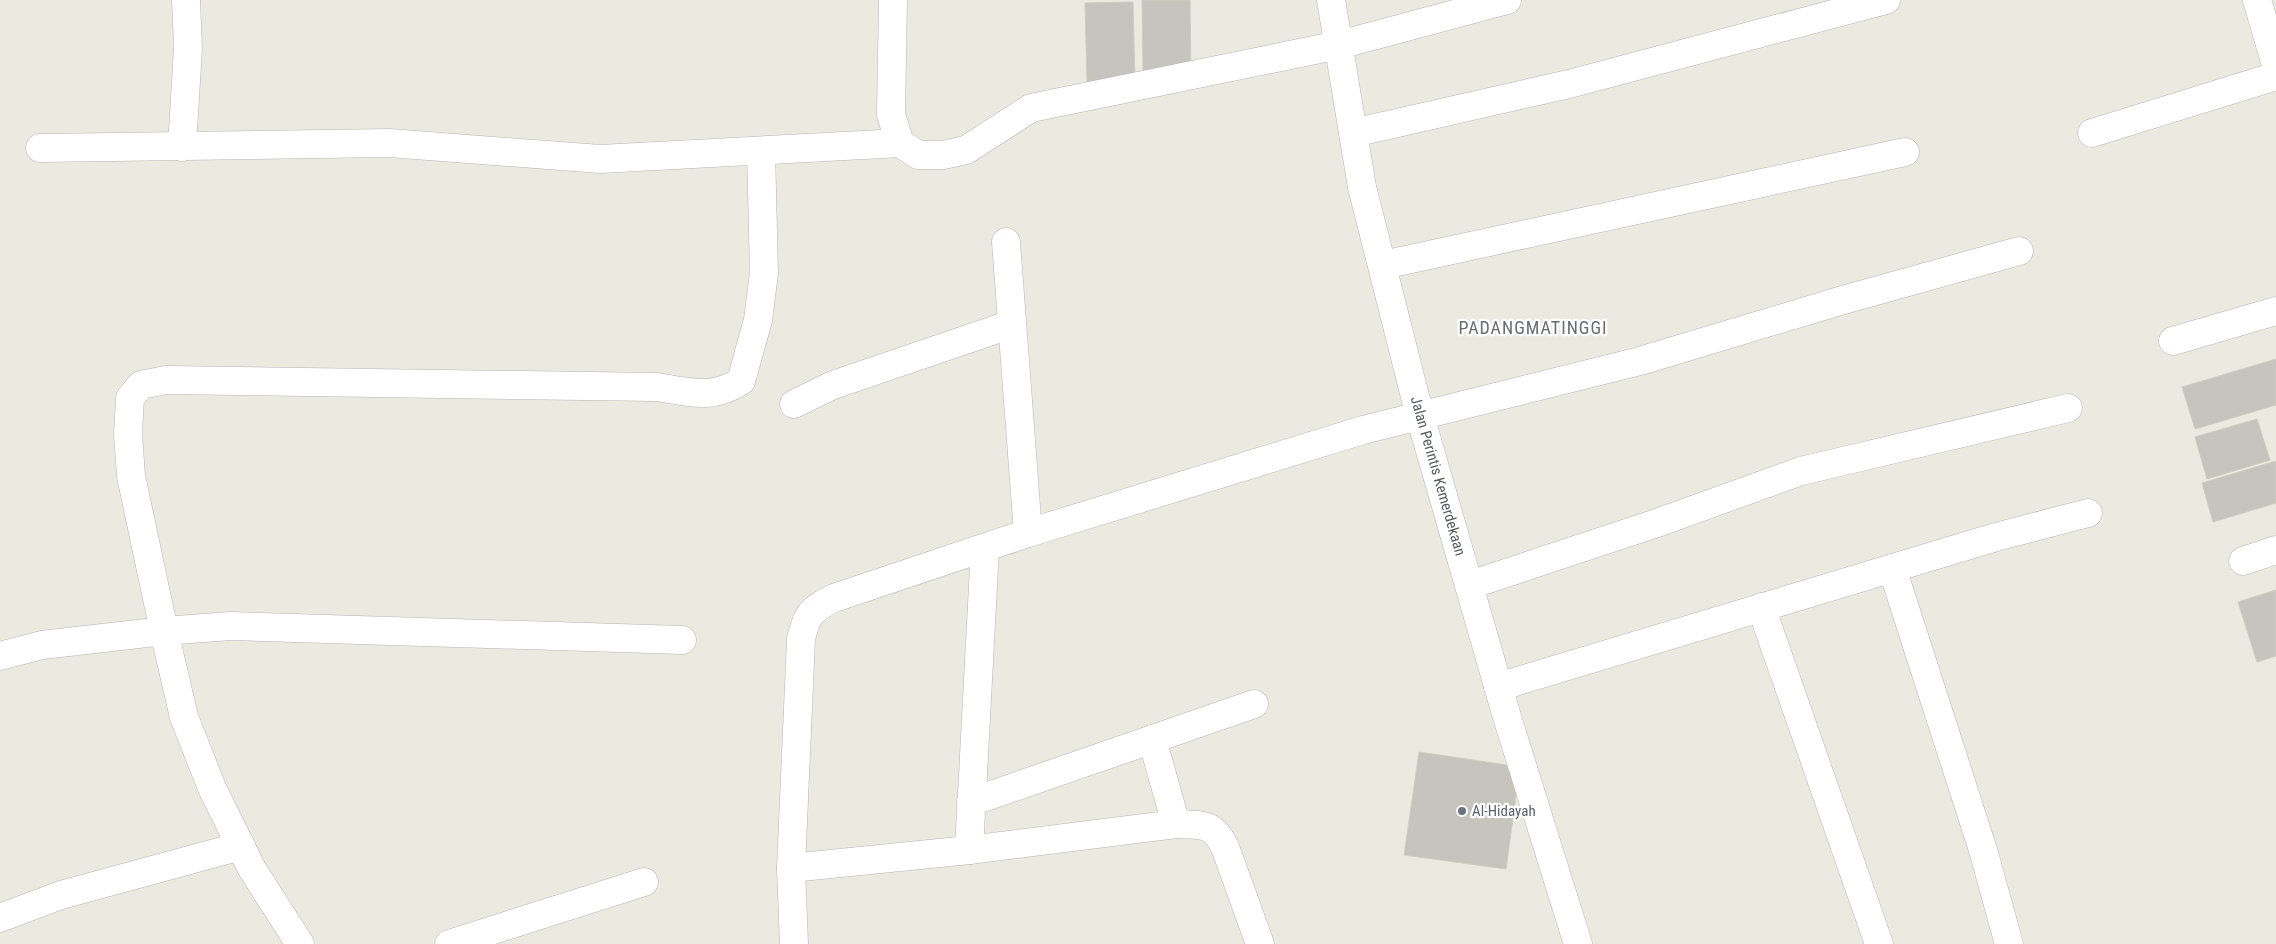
<svg xmlns="http://www.w3.org/2000/svg" width="2276" height="944" font-family="'Roboto Condensed',sans-serif">
  <style>
    .building { fill: #c6c5bd; stroke: #cecdc0 }
    .lines { fill: none; stroke-linecap: round; stroke-linejoin: round }
    .minor-casing { stroke: #b3b5ba; stroke-width: 29 }
    .minor { stroke: #fff; stroke-width: 28 }
    .worship-dot { fill: #6b7280; stroke: #fff; stroke-width: 2 }
    .labels { text-anchor: middle; stroke-width: 4.5; stroke-linejoin: round; paint-order: stroke }
    .street-label { font-size: 15px; fill: #595b60; stroke: #fff }
    .worship-label { font-size: 15px; fill: #5b616d; stroke: #fff; text-anchor: start }
    .quarter-label { font-size: 18px; letter-spacing: 1px; fill: #6a6c72; stroke: #fff }
  </style>
  <rect width="100%" height="100%" fill="#eaeae1"/>
  <!-- building -->
  <g class="building">
    <polygon points="1142,0 1190,0 1191,73 1143,73"/>
    <polygon points="1133,2 1135,81 1087,82 1085,3"/>
    <polygon points="2276,359 2276,405 2195,429 2182,387"/>
    <polygon points="2257,419 2270,460 2207,479 2195,437"/>
    <polygon points="2276,461 2276,503 2213,522 2202,483"/>
    <polygon points="2276,590 2276,656 2257,662 2238,602"/>
    <polygon points="1419,752 1520,767 1506,869 1404,855"/>
  </g>
  <g class="lines">
    <defs>
      <g id="minor">
        <polyline points="893,0 891,115 900,143 918,155 943,155 966,150 1031,108 1339,45 1507,0"/>
        <polyline points="1331,0 1362,187 1420,416 1507,717 1578,944"/>
        <polyline points="2257,0 2276,65"/>
        <polyline points="1353,133 1569,84 1886,0"/>
        <polyline points="2092,133 2276,76"/>
        <polyline points="182,147 188,48 186,0"/>
        <polyline points="40,148 389,143 600,159 900,143"/>
        <polyline points="1006,242 1028,533"/>
        <polyline points="1383,265 1905,152"/>
        <polyline points="2173,341 2276,311"/>
        <polyline points="794,404 833,385 1012,324"/>
        <polyline points="2243,561 2276,550"/>
        <polyline points="1892,568 1983,850 2009,944"/>
        <polyline points="1470,585 1657,523 1801,471 2068,408"/>
        <polyline points="1761,607 1879,944"/>
        <path d="M0 656 42 645 164 631 131 476 128 434 130 398 141 385 166 380 657 387C688 392 713 400 741 381L758 320 764 273 761 151"/>
        <polyline points="1498,687 1996,537 2088,513"/>
        <polyline points="1152,739 1176,824"/>
        <polyline points="971,802 1254,704"/>
        <polyline points="969,850 985,548"/>
        <path d="M791 868 969 850 1176 824C1203 826 1212 821 1225 847L1260 944"/>
        <polyline points="0,918 61,895 241,846"/>
        <polyline points="300,944 252,869 212,788 184,717 164,631 230,626 682,640"/>
        <polyline points="449,944 644,882"/>
        <path d="M794 944 791 868 801 639C807 613 811 610 834 598L1028 533 1363 430 1640 361 1843 300 2019 251"/>
      </g>
    </defs>
    <!-- minor casing -->
    <use href="#minor" class="minor-casing"/>
    <!-- minor -->
    <use href="#minor" class="minor"/>
  </g>
  <!-- markers -->
  <circle class="worship-dot" cx="1462" cy="811" r="5"/>
  <g class="labels">
    <!-- street labels -->
    <g class="street-label">
      <text transform="translate(1438 476) rotate(74)" y="5">Jalan Perintis Kemerdekaan</text>
    </g>
    <!-- worship labels -->
    <g class="worship-label">
      <text x="1472" y="816">Al-Hidayah</text>
    </g>
    <!-- quarter labels -->
    <g class="quarter-label">
      <text x="1533" y="334">PADANGMATINGGI</text>
    </g>
  </g>
</svg>
